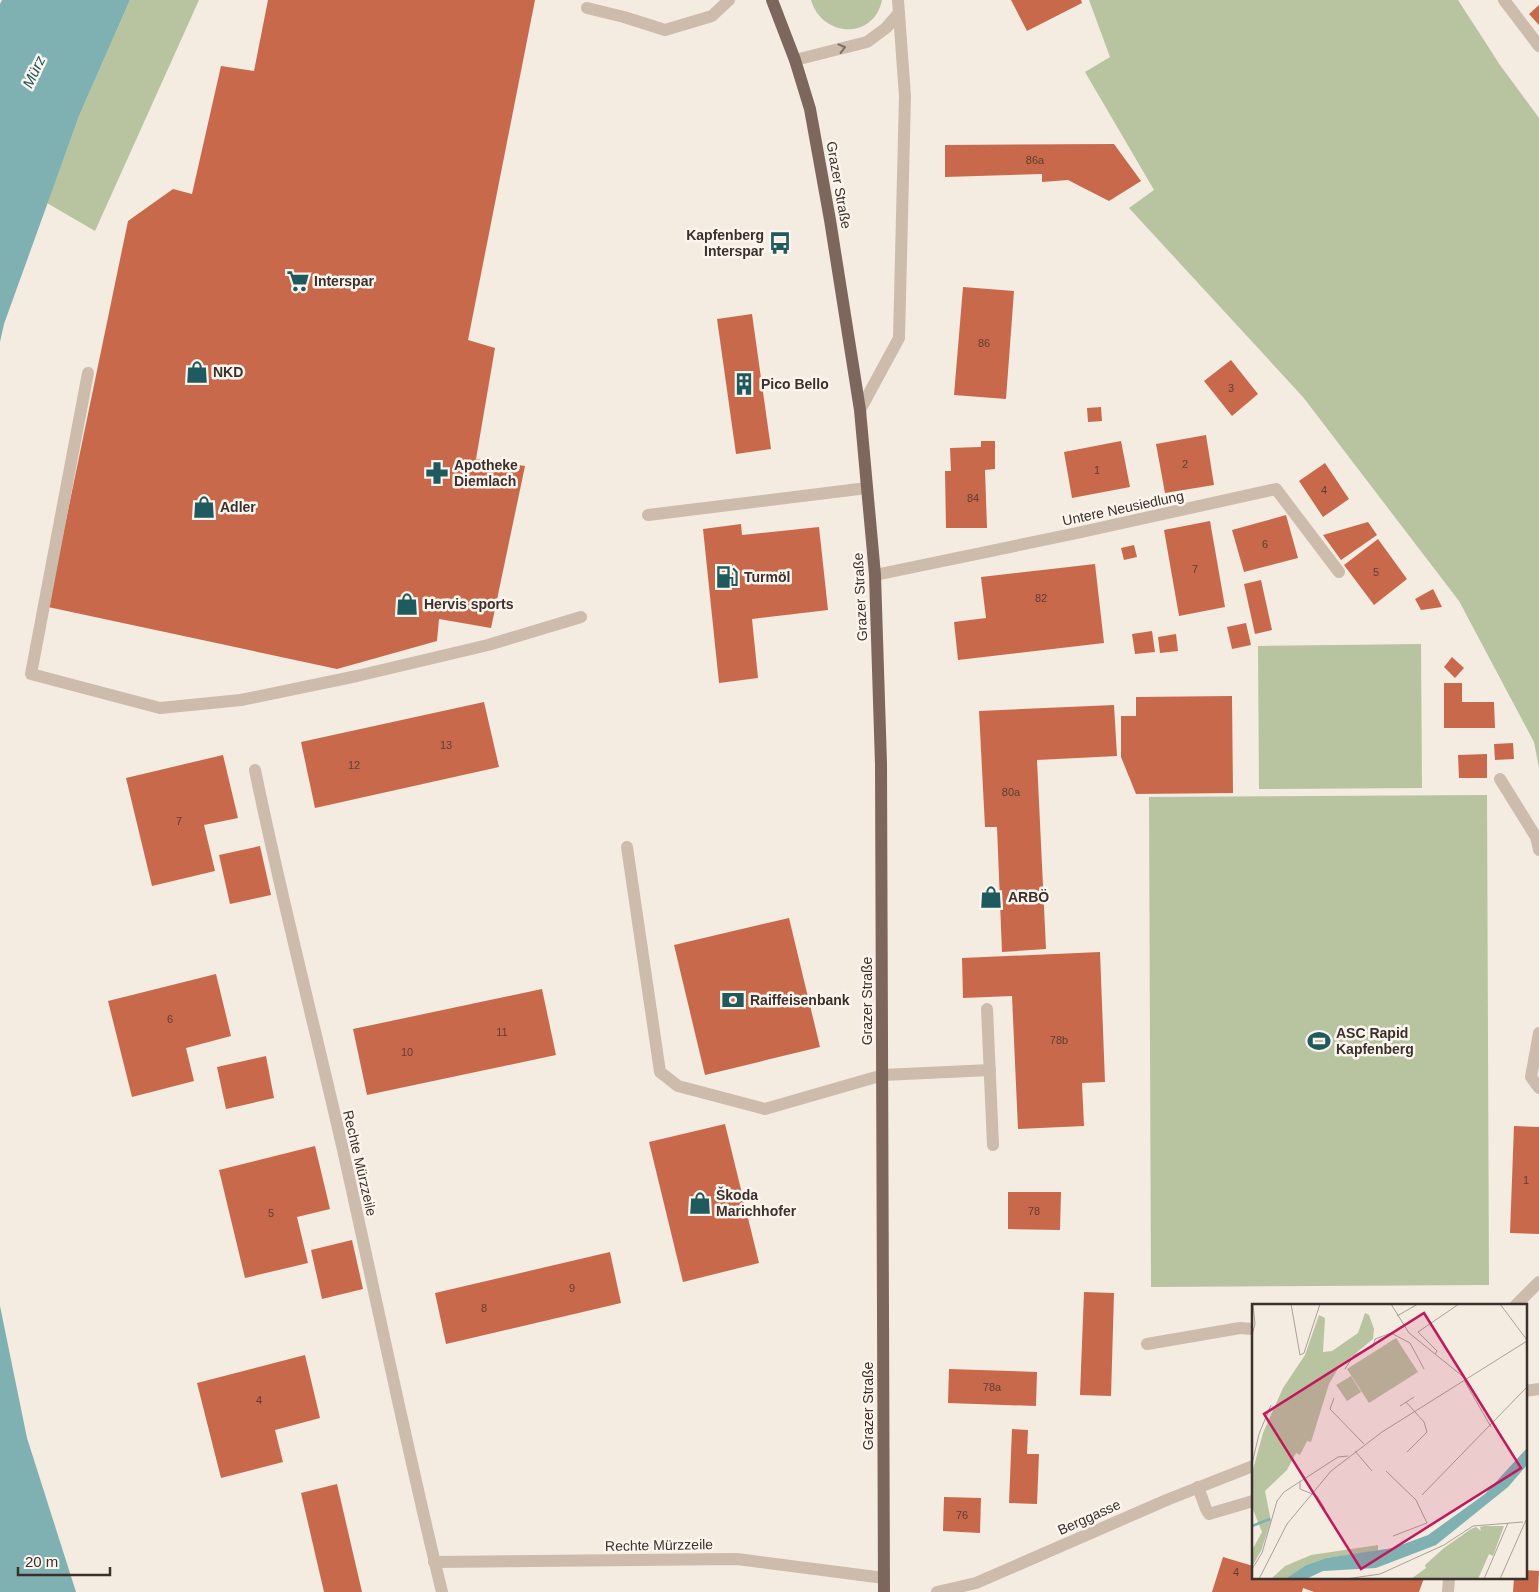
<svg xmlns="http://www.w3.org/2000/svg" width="1539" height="1592" font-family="Arial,sans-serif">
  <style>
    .green { fill: #b8c4a0 }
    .water { fill: #7fb0b2 }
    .building { fill: #c8694b }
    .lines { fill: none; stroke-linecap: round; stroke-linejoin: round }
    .service { stroke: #cdbbac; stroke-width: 12 }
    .minor { stroke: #cdbbac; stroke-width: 12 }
    .primary { stroke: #7d675c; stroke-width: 12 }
    .oneway { stroke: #7d6f65 }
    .labels { text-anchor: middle; stroke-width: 5; stroke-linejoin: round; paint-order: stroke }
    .number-label { font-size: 11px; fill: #5e3e33 }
    .street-label { font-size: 14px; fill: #3b302b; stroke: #fbf5ee }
    .poi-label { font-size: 14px; font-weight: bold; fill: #3b302b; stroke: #fbf5ee; text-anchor: start }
    .water-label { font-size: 15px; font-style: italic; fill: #1f5a5e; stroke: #fbf5ee }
    .inset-river { fill: none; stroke: #7fb0b2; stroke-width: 2.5 }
    .inset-road { fill: none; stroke: #aaa098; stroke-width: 1 }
    .view { fill: #c2185b; fill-opacity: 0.15; stroke: #c2185b; stroke-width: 2.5 }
    .inset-edge { fill: none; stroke: #3b302b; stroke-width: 2.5 }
  </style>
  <rect width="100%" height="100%" fill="#f4ebe1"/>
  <!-- green -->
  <g class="green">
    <polygon points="130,0 199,0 95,231 47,203 79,116"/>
    <path d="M811 0H882C874 40 822 38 811 0Z"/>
    <polygon points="1089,0 1458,0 1500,65 1539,118 1539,768 1534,742 1459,601 1303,397 1129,208 1154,190 1085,72 1110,57"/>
    <polygon points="1421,644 1422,788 1259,789 1258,646"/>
    <polygon points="1487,795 1489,1285 1151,1287 1149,797"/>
  </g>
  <!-- water -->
  <g class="water">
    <polygon points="2,0 130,0 79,116 4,324 0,342 0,4"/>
    <polygon points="0,1306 27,1438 76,1592 0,1592"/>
  </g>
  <!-- building -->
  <g class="building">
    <polygon points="268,0 535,0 468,340 495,348 476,459 525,466 491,628 439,619 437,641 337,669 48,607 128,221 173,189 192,194 221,66 254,71"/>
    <polygon points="1011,0 1081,0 1082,3 1027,31"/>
    <polygon points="1539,5 1539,25 1529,14"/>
    <polygon points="1114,144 1141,181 1109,201 1068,180 1042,182 1042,174 945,177 945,145"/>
    <polygon points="963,287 1014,291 1006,399 954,395"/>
    <polygon points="752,314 771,449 736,454 717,319"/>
    <polygon points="1231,360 1258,394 1232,416 1204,381"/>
    <polygon points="1101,407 1102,421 1088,422 1087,408"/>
    <polygon points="1206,435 1214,485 1165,493 1156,444"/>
    <polygon points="981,441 995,441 995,469 985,470 987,528 946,528 945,471 951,471 950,448 981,447"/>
    <polygon points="1121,441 1130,487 1072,498 1064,452"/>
    <polygon points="1325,463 1349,499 1323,517 1299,481"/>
    <polygon points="1286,515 1298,558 1244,572 1232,530"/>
    <polygon points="1210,521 1225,607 1179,616 1164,530"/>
    <polygon points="1368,522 1377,535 1341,560 1323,535"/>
    <polygon points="741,524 742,535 819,527 828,610 752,619 758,678 719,683 703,529"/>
    <polygon points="1378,539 1407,579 1374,605 1344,565"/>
    <polygon points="1134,545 1137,557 1124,560 1121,548"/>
    <polygon points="1095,564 1104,643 958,660 954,622 986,618 981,577"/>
    <polygon points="1261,580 1272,630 1255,634 1244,584"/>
    <polygon points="1433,589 1442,607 1421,610 1415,599"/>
    <polygon points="1246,623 1251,645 1232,649 1227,627"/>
    <polygon points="1152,631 1155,652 1135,654 1132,634"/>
    <polygon points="1176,634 1178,651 1160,653 1158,637"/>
    <polygon points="1452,657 1464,668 1455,678 1444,667"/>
    <polygon points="1444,683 1462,683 1462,702 1494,702 1495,728 1444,728"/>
    <polygon points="1232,696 1233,793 1136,794 1121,757 1121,716 1136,716 1136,697"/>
    <polygon points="484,702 499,767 315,808 301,742"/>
    <polygon points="1114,705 1117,756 1037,760 1046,949 1002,952 997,827 985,827 979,711"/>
    <polygon points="1513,743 1514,759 1495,760 1494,744"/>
    <polygon points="1487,754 1487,778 1459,778 1458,755"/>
    <polygon points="223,755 238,818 204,825 215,871 152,886 126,778"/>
    <polygon points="260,846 271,895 230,904 219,855"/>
    <polygon points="789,918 820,1047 705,1075 674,945"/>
    <polygon points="1100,952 1105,1082 1082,1083 1084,1126 1018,1129 1012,996 963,998 962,958"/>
    <polygon points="216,974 231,1036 186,1048 194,1081 132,1097 108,1001"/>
    <polygon points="542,989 556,1055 367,1095 353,1029"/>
    <polygon points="266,1056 274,1098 226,1109 217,1067"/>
    <polygon points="725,1124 759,1263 683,1282 649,1142"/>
    <polygon points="1514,1126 1539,1127 1539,1234 1510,1233"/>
    <polygon points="315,1146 330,1209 297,1217 308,1263 245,1278 219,1170"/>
    <polygon points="1008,1192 1061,1192 1060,1230 1008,1229"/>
    <polygon points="352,1240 363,1289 322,1299 311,1250"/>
    <polygon points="610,1252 621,1303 446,1344 435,1293"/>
    <polygon points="1084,1292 1114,1293 1111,1396 1080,1395"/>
    <polygon points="305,1355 320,1418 275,1430 283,1462 221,1478 197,1383"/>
    <polygon points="949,1369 1037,1372 1036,1406 948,1403"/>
    <polygon points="1012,1429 1028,1430 1027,1454 1039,1454 1037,1504 1009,1503"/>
    <polygon points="337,1484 362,1592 324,1592 301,1493"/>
    <polygon points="944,1497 981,1498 980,1533 943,1531"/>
    <polygon points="1223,1557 1253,1566 1253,1578 1424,1578 1419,1592 1314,1592 1303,1588 1302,1592 1212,1592"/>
    <polygon points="1525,1570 1539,1571 1538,1592 1513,1592 1514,1578 1525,1578"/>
  </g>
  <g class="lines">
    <!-- service -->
    <g class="service">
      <polyline points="587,8 624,17 665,30 712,16 729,0"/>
      <polyline points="795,60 867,42 886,28 899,13"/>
      <polyline points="88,373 31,674 160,708 241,700 357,676 488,645 581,617"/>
      <polyline points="648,515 867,488"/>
      <polyline points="1500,779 1536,837 1539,850"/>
      <polyline points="627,847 660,1072 678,1086 765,1109 883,1075 990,1070"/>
      <polyline points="987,1009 993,1145"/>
      <polyline points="1539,1033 1531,1077 1539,1088"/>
      <polyline points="1515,1306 1539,1282"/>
      <polyline points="1147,1344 1240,1328 1253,1329"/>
      <polyline points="1198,1487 1206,1509 1209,1514 1253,1501"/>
      <polyline points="1448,1592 1449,1578"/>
    </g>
    <!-- minor -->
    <g class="minor">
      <polyline points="1504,0 1539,46"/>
      <polyline points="860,410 899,338 905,96 898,0"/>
      <polyline points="875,575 1077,533 1276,489 1339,572"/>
      <path d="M255 770C281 897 314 1023 343 1150 376 1297 406 1445 442 1592"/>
      <polyline points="1525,1391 1539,1389"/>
      <polyline points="434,1562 737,1559 884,1578"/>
      <polyline points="937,1592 976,1583 1169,1499 1253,1466"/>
    </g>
    <!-- primary -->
    <polyline class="primary" points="772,0 795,60 810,109 830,220 860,410 875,575 881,764 884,1592"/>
  </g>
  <!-- one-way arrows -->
  <defs><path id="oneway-chevron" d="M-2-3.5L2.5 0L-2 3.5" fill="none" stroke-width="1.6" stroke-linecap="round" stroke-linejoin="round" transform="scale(1.25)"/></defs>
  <use class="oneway" href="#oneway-chevron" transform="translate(842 48) rotate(-14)"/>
  <!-- icons -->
  <defs>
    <symbol id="bus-bare" viewBox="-9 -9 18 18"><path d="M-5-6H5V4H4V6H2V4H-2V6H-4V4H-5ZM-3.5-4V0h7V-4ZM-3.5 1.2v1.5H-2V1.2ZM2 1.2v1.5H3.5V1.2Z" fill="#1f5a5e" stroke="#fbf5ee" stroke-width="2.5" paint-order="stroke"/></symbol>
    <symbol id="supermarket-bare" viewBox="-9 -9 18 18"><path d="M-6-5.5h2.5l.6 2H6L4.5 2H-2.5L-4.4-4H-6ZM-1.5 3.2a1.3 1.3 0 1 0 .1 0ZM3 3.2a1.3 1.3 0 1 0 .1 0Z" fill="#1f5a5e" stroke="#fbf5ee" stroke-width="2.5" paint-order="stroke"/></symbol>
    <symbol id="shop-bare" viewBox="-9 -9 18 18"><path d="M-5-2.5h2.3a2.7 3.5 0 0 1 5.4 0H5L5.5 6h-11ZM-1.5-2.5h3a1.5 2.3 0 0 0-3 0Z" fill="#1f5a5e" stroke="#fbf5ee" stroke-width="2.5" paint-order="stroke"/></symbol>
    <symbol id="building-bare" viewBox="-9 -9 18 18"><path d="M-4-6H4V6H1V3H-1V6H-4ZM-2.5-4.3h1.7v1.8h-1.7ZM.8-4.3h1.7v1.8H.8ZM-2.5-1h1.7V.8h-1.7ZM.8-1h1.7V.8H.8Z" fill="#1f5a5e" stroke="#fbf5ee" stroke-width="2.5" paint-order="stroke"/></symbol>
    <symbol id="pharmacy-bare" viewBox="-9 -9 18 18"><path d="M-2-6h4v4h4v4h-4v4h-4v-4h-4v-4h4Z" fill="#1f5a5e" stroke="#fbf5ee" stroke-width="2.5" paint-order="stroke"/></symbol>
    <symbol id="fuel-bare" viewBox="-9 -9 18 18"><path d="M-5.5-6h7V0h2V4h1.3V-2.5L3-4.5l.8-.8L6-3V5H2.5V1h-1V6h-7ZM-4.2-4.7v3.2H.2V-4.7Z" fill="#1f5a5e" stroke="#fbf5ee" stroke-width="2.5" paint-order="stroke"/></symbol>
    <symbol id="bank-bare" viewBox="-9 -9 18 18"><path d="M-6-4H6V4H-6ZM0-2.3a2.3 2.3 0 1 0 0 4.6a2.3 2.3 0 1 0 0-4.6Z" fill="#1f5a5e" stroke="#fbf5ee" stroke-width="2.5" paint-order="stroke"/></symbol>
    <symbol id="stadium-bare" viewBox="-9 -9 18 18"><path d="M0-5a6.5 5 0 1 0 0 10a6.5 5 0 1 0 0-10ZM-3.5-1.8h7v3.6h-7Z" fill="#1f5a5e" stroke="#fbf5ee" stroke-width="2.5" paint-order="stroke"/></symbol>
  </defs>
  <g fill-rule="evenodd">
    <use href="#bus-bare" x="764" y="227" width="32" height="32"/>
    <use href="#supermarket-bare" x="282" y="265" width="32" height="32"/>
    <use href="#shop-bare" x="181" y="356" width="32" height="32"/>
    <use href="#building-bare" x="728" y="368" width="32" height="32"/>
    <use href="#pharmacy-bare" x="421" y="457" width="32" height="32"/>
    <use href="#shop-bare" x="188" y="491" width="32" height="32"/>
    <use href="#fuel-bare" x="711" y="561" width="32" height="32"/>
    <use href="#shop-bare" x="391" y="588" width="32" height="32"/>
    <use href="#shop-bare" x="975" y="881" width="32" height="32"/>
    <use href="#bank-bare" x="717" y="984" width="32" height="32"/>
    <use href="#stadium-bare" x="1303" y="1025" width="32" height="32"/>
    <use href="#shop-bare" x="684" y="1187" width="32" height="32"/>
  </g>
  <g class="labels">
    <!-- number labels -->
    <g class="number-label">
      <text x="1035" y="164">86a</text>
      <text x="984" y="347">86</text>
      <text x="1231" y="392">3</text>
      <text x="1185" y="468">2</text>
      <text x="1097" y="474">1</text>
      <text x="1324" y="494">4</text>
      <text x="973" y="502">84</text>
      <text x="1265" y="548">6</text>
      <text x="1195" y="573">7</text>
      <text x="1376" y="576">5</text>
      <text x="1041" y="602">82</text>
      <text x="446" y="749">13</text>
      <text x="354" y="769">12</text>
      <text x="1011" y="796">80a</text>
      <text x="179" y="825">7</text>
      <text x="170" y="1023">6</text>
      <text x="502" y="1036">11</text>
      <text x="1059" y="1044">78b</text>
      <text x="407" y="1056">10</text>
      <text x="1526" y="1184">1</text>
      <text x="1034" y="1215">78</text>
      <text x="271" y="1217">5</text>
      <text x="572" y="1292">9</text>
      <text x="484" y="1312">8</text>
      <text x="992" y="1391">78a</text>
      <text x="259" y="1404">4</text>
      <text x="962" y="1519">76</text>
      <text x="1236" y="1576">4</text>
    </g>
    <!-- street labels -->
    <g class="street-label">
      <text transform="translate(839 185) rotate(80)" y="5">Grazer Straße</text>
      <text transform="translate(1123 508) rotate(-12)" y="5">Untere Neusiedlung</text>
      <text transform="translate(860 597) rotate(-93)" y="5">Grazer Straße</text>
      <text transform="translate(867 1001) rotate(-90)" y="5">Grazer Straße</text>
      <text transform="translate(360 1163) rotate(77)" y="5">Rechte Mürzzeile</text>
      <text transform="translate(868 1406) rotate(-90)" y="5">Grazer Straße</text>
      <text transform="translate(1089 1517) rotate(-24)" y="5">Berggasse</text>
      <text transform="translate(659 1545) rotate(-1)" y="5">Rechte Mürzzeile</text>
    </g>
    <!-- poi labels -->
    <g class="poi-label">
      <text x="764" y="240" text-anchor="end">Kapfenberg<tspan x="764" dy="16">Interspar</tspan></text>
      <text x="314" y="286">Interspar</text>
      <text x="213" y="377">NKD</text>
      <text x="761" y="389">Pico Bello</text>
      <text x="454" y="470">Apotheke<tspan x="454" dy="16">Diemlach</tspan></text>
      <text x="220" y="512">Adler</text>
      <text x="744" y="582">Turmöl</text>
      <text x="424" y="609">Hervis sports</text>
      <text x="1008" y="902">ARBÖ</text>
      <text x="750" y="1005">Raiffeisenbank</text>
      <text x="1336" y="1038">ASC Rapid<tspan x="1336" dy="16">Kapfenberg</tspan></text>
      <text x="716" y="1200">Škoda<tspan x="716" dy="16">Marichhofer</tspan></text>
    </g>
    <!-- water labels -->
    <g class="water-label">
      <text transform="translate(34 72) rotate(-65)" y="5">Mürz</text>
    </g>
  </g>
  <!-- overview -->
  <g transform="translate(1252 1304)">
    <rect width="275" height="275" fill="#f4ebe1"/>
    <path d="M113 9 117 11 122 25 121 35 87 63 77 80 59 138 55 137 48 151 44 149 35 166 13 187 19 217 9 247 0 263V246L10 228 0 203V169L11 129 31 84 53 51 67 11 73 14 71 48 80 47 106 29ZM144 34 166 68 117 99 95 65ZM99 72 109 88 95 97 84 81ZM232 222H252L241 252 237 250 226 275H159L174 264 173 261 192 244 219 225 224 223 229 227 228 223ZM126 241V247L74 254 54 261 33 275H19L33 262 59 251Z" fill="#b8c4a0"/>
    <path d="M275 144V161L256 183 184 241 124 264 71 267 54 275H33L54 261 74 254 141 244 176 231 233 190Z" fill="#7fb0b2"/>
    <path class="inset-river" d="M0 222 18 215"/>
    <path class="inset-road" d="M39 0 48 51 52 49 68 0M139 0 157 29 214 75M248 0 275 36M145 12 166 0M0 31 3 20 1 0M183 50 185 47 166 28 207 0M93 65 102 51 121 43 123 35 139 29 158 39 172 65M212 76 239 123M82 94 78 105 112 140M154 98 172 118 175 128 155 148M148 102 162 93M103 147 120 167M0 160 7 130 19 101M134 167 164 196 175 219 141 232M48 177V185L65 192 73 205M170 191 275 83M0 265 10 249 25 197 32 188 86 153 96 152M7 275 35 220 79 167 130 128 275 37M94 275 128 270 192 241 221 222 271 218M232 275 256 219M248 275 274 216"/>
    <path class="view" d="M172 9 269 164 109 265 12 110Z"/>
    <rect width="275" height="275" class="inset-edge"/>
  </g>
  <!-- scale -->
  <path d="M18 1567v8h92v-8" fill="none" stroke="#3b302b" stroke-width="2.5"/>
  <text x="25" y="1567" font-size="15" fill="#3b302b" stroke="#fbf5ee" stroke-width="4" paint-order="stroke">20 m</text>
</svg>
